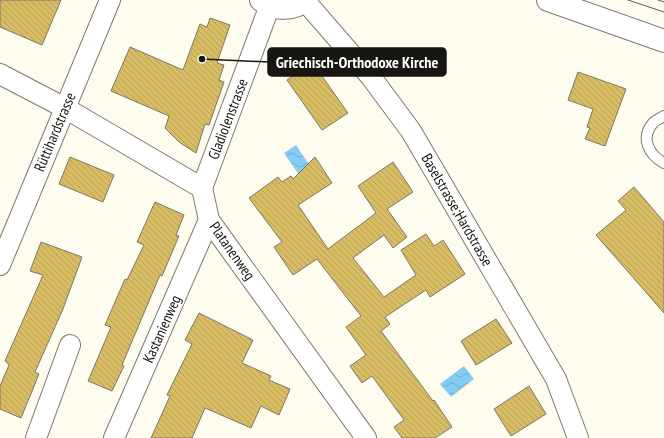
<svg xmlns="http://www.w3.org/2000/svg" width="664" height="438" font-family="'PT Sans Narrow',sans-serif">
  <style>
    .water { fill: url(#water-waves) }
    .building { fill: url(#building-back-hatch); stroke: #7b776a }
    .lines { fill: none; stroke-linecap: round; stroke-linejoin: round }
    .lane-casing { stroke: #7d796d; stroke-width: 12 }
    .street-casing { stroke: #7d796d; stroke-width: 22 }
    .secondary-casing { stroke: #7d796d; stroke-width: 24 }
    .lane { stroke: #fff; stroke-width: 10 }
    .street { stroke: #fff; stroke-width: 20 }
    .secondary { stroke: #fff; stroke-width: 22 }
    .tram { stroke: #5a5851; stroke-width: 1 }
    .labels { text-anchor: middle; stroke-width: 3; stroke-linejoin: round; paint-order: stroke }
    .street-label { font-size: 15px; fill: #181611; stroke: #fff }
    .leader { fill: none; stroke: #181611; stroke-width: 1.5 }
    .callout-dot { fill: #181611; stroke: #fff; stroke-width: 1.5 }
    .callout { fill: #181611; stroke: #181611; stroke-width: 1.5 }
    .callout-label { font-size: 16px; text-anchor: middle; font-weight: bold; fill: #fff }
  </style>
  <defs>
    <pattern id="water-waves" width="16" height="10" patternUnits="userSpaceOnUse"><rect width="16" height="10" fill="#85ccf3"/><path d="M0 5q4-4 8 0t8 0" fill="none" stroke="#72aecf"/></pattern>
    <pattern id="building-back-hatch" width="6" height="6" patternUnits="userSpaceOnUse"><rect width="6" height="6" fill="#d8bc64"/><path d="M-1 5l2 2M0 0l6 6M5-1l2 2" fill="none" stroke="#b9a156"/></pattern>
  </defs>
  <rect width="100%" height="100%" fill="#fefbef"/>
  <!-- water -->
  <g class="water">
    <polygon points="296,145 310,166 308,188 284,153"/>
    <polygon points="464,366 474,379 451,397 440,384"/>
  </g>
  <!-- building -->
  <g class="building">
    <polygon points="0,0 61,0 42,45 0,27"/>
    <polygon points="210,18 230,25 217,63 224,65 219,80 224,82 209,125 205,124 196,153 179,142 165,128 169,116 111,91 130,47 183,70 200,24 207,27"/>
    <polygon points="312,62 348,113 322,130 287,80"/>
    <polygon points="578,72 626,89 605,146 585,139 590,128 587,127 593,109 568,100"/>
    <polygon points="70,157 114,175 103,202 59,184"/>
    <polygon points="315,157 332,183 298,205 328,249 376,213 358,186 393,162 413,192 387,209 407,237 393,248 384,235 353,258 384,297 416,275 401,250 426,234 434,246 443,240 465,274 430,297 426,290 385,317 390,324 381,331 433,401 434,400 452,427 435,438 402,438 394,427 404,420 372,376 362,383 350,366 366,355 346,327 361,316 317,259 293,275 274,247 282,242 249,198 278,177 282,182 291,176 293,179"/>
    <polygon points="634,187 664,222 664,313 596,235 626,210 618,201"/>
    <polygon points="155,202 184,215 176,235 179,236 162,276 160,275 122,365 124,366 112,391 88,381 111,327 105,325 125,279 127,280 144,245 137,242"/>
    <polygon points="41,242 82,257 63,309 35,372 39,374 21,418 0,409 0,386 9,365 5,361 43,275 30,271"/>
    <polygon points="199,313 253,340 242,363 271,376 269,380 290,389 279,415 261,406 251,428 205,408 192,438 151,438 170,396 167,395 192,344 185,340"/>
    <polygon points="496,319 512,343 476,365 461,341"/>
    <polygon points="529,386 546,414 511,436 494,409"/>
  </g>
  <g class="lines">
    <defs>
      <path id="lane" d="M664 116C661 118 656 120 653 123 640 138 649 155 664 163"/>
      <g id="street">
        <polyline points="305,1 371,77 411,131 556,379 578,438"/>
        <polyline points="0,74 65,108 202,188 209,220 366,438"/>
        <polyline points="202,188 270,5"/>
        <polyline points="0,265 110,0"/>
        <polyline points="36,438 70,345"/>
        <polyline points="114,438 209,220"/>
      </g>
      <g id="secondary">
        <path d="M261 0C275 11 293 10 307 0"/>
        <polyline points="548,0 664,41"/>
      </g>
    </defs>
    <!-- lane casing -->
    <use href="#lane" class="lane-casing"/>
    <!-- street casing -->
    <use href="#street" class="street-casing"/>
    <!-- secondary casing -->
    <use href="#secondary" class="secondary-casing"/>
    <!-- lane -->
    <use href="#lane" class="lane"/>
    <!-- street -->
    <use href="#street" class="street"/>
    <!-- secondary -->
    <use href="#secondary" class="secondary"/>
    <!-- tram -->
    <g class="tram">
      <polyline points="628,0 664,12"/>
      <polyline points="658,0 664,2"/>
    </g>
  </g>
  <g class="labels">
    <!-- street labels -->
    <g class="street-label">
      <text transform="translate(228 119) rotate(-69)" y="5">Gladiolenstrasse</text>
      <text transform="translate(55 132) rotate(-67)" y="5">Rüttihardstrasse</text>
      <text transform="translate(457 210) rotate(60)" y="5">Baselstrasse;Hardstrasse</text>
      <text transform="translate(232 251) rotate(55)" y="5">Platanenweg</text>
      <text transform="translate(162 329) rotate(-66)" y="5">Kastanienweg</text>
    </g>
  </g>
  <!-- callouts -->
  <path class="leader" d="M202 59L268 62"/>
  <circle class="callout-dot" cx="202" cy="59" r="4"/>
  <rect class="callout" x="268" y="48" width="178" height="28" rx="4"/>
  <g class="callout-label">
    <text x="357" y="68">Griechisch-Orthodoxe Kirche</text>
  </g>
</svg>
